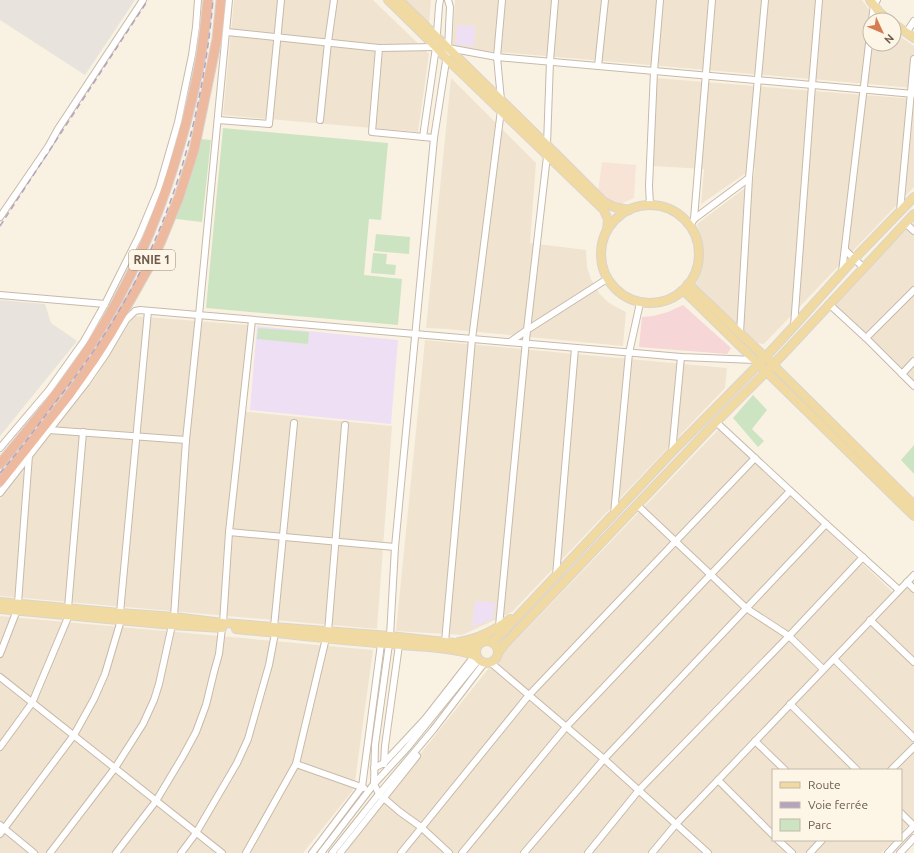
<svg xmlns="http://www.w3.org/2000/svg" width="914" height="853" font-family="Ubuntu,sans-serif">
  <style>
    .residential { fill: #f0e4d1 }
    .commercial { fill: #f8e4d6 }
    .industrial { fill: #e8e3dc }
    .education { fill: #efdff5 }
    .medical { fill: #f6d6d7 }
    .green { fill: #cde4c2 }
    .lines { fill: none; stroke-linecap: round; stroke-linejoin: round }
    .minor-casing { stroke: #c8baaa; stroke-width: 8 }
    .major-casing { stroke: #d9d4d0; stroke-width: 10 }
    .highway-casing { stroke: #d9d4d0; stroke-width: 11 }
    .minor { stroke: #fff; stroke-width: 6 }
    .major { stroke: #f1daa1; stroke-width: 8 }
    .highway { stroke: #edba9f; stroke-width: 9 }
    .rail { stroke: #b5a3c0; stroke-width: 1.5; stroke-dasharray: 6 4; stroke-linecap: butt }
    .labels { text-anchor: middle; stroke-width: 3.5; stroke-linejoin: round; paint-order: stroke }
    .shield { fill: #fdf6e7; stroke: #98897a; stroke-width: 1 }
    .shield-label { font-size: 12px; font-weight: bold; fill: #6d5a4b }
  </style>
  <rect width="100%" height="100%" fill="#f9f2e2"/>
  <!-- residential -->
  <g class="residential">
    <polygon points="234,0 373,0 429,54 418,132 223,115"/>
    <polygon points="398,0 431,0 429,24"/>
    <polygon points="455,0 862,0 877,20 870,20 870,44 894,44 894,32 914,46 914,88 452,48"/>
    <polygon points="451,78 536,163 530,243 586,250 587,267 591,279 599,293 608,302 616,307 626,312 623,346 447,329 426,328"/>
    <polygon points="656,78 914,99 914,187 764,344 750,342 693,290 699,277 702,264 703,250 701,237 697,224 753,182 755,167 701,204 704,169 652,166"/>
    <polygon points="914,222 914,381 833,305"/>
    <polygon points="134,316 248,325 239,411 392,426 377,629 0,596 0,499 95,378"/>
    <polygon points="425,340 727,368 725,388 512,612 462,635 396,631"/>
    <polygon points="719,429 898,597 914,581 914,819 901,833 901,770 773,770 773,840 894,840 881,853 341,853 489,668"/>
    <polygon points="0,616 373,650 354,789 303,853 0,853"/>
  </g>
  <!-- commercial -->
  <polygon class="commercial" points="602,162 636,165 634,198 620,204 616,204 610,203 598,192"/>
  <!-- industrial -->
  <g class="industrial">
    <polygon points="0,0 135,0 85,75 0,20"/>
    <polygon points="0,300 45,304 51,323 77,341 0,436"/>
  </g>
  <!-- education -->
  <g class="education">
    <polygon points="457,25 475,26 474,46 456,45"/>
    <polygon points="257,326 398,340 391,424 250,410"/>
    <polygon points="475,601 495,602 493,619 472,627"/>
  </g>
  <!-- medical -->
  <polygon class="medical" points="683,305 731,348 727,354 639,347 642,317 653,316 668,312"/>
  <!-- green -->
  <g class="green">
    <polygon points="223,128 388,143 381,220 369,219 364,275 402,279 398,325 206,308"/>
    <polygon points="201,139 211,140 202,222 176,219"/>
    <polygon points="376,234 410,237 409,254 374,251"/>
    <polygon points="373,253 387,254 386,264 396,265 395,275 371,273"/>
    <polygon points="258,328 309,332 308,344 257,339"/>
    <polygon points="753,395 767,410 752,429 764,441 758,447 733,418"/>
    <polygon points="914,445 914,474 901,460"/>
  </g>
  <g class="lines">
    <defs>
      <g id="minor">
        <polyline points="872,20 874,5 877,0"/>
        <polyline points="227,32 379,48 436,47"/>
        <polyline points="906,33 914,21"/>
        <polyline points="379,48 372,132 434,138"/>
        <polyline points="448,48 497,57 914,94"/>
        <polyline points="598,66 605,0"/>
        <polyline points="501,100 497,57 502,0"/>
        <polyline points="218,120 269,124 281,0"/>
        <polyline points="320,120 328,42 334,0"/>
        <polyline points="423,137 436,47 439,6 440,0"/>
        <polyline points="547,145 550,61 555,0"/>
        <polyline points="650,205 649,186 654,71 660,0"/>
        <polyline points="900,211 914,59"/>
        <polyline points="0,217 48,147 58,129 143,0"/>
        <polyline points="694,219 712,0"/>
        <polyline points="905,223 914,231"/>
        <polyline points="690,226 694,219 749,178"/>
        <polyline points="845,250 864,268"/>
        <polyline points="842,272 870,35"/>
        <polyline points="0,295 105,304"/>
        <polyline points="829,304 866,338 914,386"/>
        <polyline points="794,326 812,85 819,0"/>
        <polyline points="740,333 749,178 765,0"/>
        <polyline points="866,338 914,290"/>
        <polyline points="510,342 527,330 607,279"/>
        <polyline points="902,374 914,361"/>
        <polyline points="716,422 826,524 899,590"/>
        <polyline points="49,430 186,440"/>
        <polyline points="0,448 49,390 84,341 105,304 139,236 159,188 178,122 192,55 196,27 198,0"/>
        <polyline points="672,452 681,357"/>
        <polyline points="0,493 86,383 106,354 126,320 135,311 140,310 681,357 755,360"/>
        <polyline points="637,505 746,608 789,636 823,669"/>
        <polyline points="614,514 629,353 640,303"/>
        <polyline points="229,532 395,547"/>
        <polyline points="556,576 575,348"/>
        <polyline points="907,582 914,589"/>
        <polyline points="18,603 29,455"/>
        <polyline points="68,608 83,432"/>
        <polyline points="120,613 148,311"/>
        <polyline points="174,617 186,440 199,315 229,0"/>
        <polyline points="870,620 914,662"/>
        <polyline points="223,623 229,532 252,320"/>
        <polyline points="499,626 527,330 547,156"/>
        <polyline points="274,627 294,423"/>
        <polyline points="328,632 345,425"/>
        <polyline points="390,636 395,547 434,138 448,48 450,7 448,0"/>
        <polyline points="445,642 472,339 501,110"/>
        <polyline points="389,644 375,745 374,784 379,794 400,812 421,827 449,853"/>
        <polyline points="0,654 17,610"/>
        <polyline points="834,659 914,738"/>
        <polyline points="490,662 604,759 708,853"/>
        <polyline points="0,677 222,853"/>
        <polyline points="790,704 857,770"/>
        <polyline points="755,741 785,770"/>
        <polyline points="0,747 32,703 69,615"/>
        <polyline points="296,764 364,788"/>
        <polyline points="384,764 385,746 399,645"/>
        <polyline points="374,768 384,763 425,719 475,655"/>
        <polyline points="891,770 914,747"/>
        <polyline points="718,780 773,835"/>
        <polyline points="901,813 914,826"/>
        <polyline points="0,825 34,853"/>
        <polyline points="0,834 74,735 94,699 105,674 121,620"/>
        <polyline points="901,839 914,826"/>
        <polyline points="778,840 792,853"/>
        <polyline points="50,853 115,768 143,724 154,700 159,684 172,625"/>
        <polyline points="116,853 156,801 183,756 196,732 206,705 214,672 219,654 222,628"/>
        <polyline points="181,853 196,833 230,775 237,763 248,739 269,665 275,633"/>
        <polyline points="246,853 296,764 326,638"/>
        <polyline points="312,853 362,787 381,644"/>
        <polyline points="321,853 374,784 407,748 479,659"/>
        <polyline points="332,853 379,794 433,730 485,662"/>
        <polyline points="340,853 417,756"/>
        <polyline points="401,853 529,695 755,458"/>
        <polyline points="462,853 566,727 790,491"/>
        <polyline points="524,853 604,759 826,524"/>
        <polyline points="588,853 639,790 789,636 863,557"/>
        <polyline points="652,853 676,824 914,575"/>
        <polyline points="810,853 822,840"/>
        <polyline points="888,853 900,840"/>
        <polyline points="900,853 914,838"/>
      </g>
      <g id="major">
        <polyline points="388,0 436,47 447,59 604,210 608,220 607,230"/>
        <polyline points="399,0 547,145 604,202 614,207 629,210"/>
        <polyline points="870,0 879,12 888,20"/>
        <polyline points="894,24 914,38"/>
        <circle cx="650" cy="254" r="49"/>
        <polyline points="688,284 765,357 773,365 914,505"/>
        <polyline points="683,290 914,516"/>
        <polyline points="0,602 120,613 174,617 223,623 390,636 454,643 472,646 478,645 479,644"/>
        <polyline points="0,609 172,625 222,628"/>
        <path d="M236 629C287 634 337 640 388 644 408 646 464 647 478 658"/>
        <circle cx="487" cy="652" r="11"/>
        <path d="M459 642C480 638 493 631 510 619"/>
        <polyline points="492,642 504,631 672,452 759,364 794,326 854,259 914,197"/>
        <polyline points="498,653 504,645 716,422 773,365 914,214"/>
      </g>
      <g id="highway">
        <path d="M0 464C32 425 64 386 92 343 145 262 178 167 198 72 203 48 205 24 208 0"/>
        <polyline points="0,482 69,395 93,361 111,333 133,295 151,263 161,241 179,197 194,150 217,39 221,0"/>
      </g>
    </defs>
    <!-- minor casing -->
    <use href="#minor" class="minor-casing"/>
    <!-- major casing -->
    <use href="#major" class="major-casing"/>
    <!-- highway casing -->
    <use href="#highway" class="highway-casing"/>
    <!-- minor -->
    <use href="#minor" class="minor"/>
    <!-- major -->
    <use href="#major" class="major"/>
    <!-- highway -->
    <use href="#highway" class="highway"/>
    <!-- rail -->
    <g class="rail">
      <polyline points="0,226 148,0"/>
      <path d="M0 473C19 451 36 428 54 404 64 391 74 379 83 366 111 327 136 284 155 240 188 165 206 81 213 0"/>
    </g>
  </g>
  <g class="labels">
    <!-- shield labels -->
    <rect class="shield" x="129" y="250" width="46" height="20" rx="3"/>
    <g class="shield-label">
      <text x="152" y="264">RNIE 1</text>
    </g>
  </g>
  <!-- legend -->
  <rect x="772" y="769" width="130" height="72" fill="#fdf6e7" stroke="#c3b8a9"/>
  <rect x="780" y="782" width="20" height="6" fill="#f1daa1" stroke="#c3b8a9"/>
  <text x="808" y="789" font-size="12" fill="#6d5a4b">Route</text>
  <rect x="780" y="802" width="20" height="6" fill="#b5a3c0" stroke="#c3b8a9"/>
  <text x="808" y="809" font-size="12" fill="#6d5a4b">Voie ferrée</text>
  <rect x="780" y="819" width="20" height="12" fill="#cde4c2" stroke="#c3b8a9"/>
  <text x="808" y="829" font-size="12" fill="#6d5a4b">Parc</text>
  <!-- north arrow -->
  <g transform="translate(882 32) rotate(134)"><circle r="19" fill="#fdf6e7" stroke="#c3b8a9"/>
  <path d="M0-3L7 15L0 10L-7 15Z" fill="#d67c53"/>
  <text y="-6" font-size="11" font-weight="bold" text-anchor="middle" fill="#6d5a4b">N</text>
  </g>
</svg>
